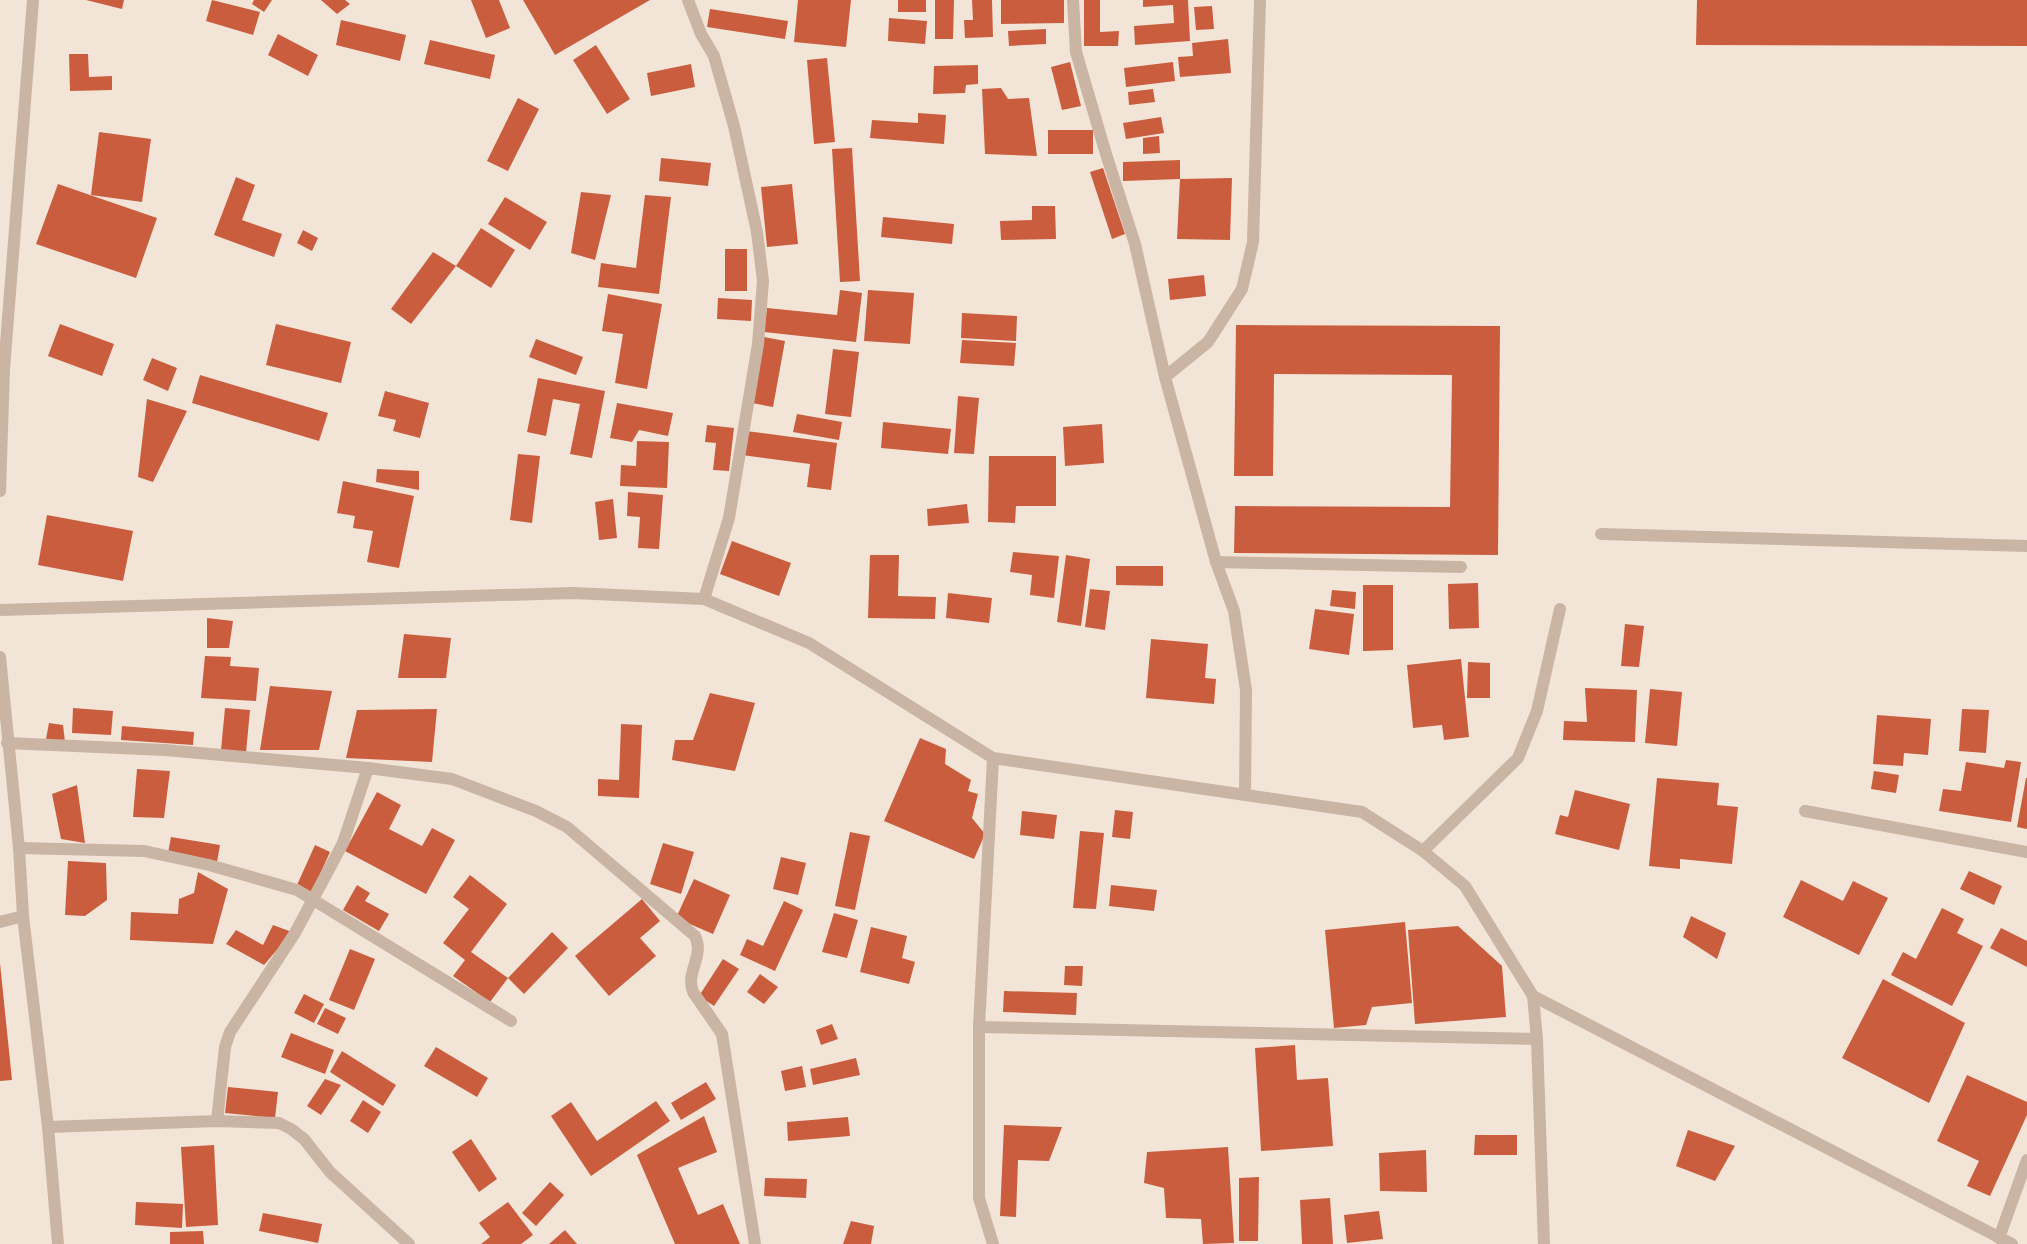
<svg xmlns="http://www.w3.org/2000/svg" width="2027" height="1244" font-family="'IBM Plex Sans',sans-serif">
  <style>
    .building { fill: #ca5d3e }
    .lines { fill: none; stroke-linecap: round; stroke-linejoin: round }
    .minor { stroke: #cab4a4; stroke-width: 12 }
  </style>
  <rect width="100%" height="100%" fill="#f2e5d8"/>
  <!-- building -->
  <g class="building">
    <polygon points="86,0 124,0 122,9"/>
    <polygon points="212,0 260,12 253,35 206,21"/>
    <polygon points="254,0 272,0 264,12 252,4"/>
    <polygon points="321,0 345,0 350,4 337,14"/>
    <polygon points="471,0 499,0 510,28 486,38"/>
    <polygon points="523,0 650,0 555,55"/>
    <polygon points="798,0 851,0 846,47 794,42"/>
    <rect x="898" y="0" width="28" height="12"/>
    <polygon points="935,0 954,0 953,39 935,39"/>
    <polygon points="972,0 992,0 993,37 965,38 964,20 973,20"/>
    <polygon points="1001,0 1064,0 1064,23 1001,24"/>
    <polygon points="1084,0 1100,0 1100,32 1119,31 1118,46 1084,46"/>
    <polygon points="1143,0 1188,0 1190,41 1135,45 1134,26 1174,23 1173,5 1143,7"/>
    <polygon points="1697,0 2027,0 2027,46 1696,45"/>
    <polygon points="1212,6 1214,29 1196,30 1194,7"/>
    <polygon points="710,9 788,21 785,39 707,27"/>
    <polygon points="889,18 927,21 925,44 888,41"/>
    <polygon points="341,20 406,35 400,61 336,45"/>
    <polygon points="1046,29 1046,44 1009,46 1008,31"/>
    <polygon points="278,34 318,55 308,76 268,55"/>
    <polygon points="1228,39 1231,73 1180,77 1178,57 1193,56 1192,43"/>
    <polygon points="430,40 495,55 490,79 424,64"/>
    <polygon points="596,45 630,99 607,114 573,60"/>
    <polygon points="69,54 88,54 89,77 112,76 112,90 70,91"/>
    <polygon points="827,58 835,142 814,144 807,60"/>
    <polygon points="1070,62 1081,106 1062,110 1051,67"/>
    <polygon points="1173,62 1175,81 1126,87 1124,68"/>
    <polygon points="691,64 695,87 651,96 647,73"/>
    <polygon points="978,65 978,84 966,85 965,93 933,94 934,66"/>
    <polygon points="1001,88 1008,99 1029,98 1037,156 985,154 982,89"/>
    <polygon points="1153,89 1155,102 1129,105 1128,92"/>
    <polygon points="518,98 539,109 508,171 487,161"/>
    <polygon points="918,113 946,115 944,144 870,138 872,120 918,123"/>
    <polygon points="1161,117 1164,133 1126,139 1123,123"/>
    <rect x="1048" y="130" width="45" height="24"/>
    <polygon points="99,132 151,139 142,202 91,195"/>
    <polygon points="1159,136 1160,153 1143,154 1143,138"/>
    <polygon points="852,148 860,281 840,282 832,149"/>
    <polygon points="661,158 711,163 708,186 659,181"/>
    <polygon points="1180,160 1180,179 1232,178 1230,240 1177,239 1180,179 1123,181 1123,162"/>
    <polygon points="1103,168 1125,234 1112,239 1090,172"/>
    <polygon points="236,177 255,185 242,220 282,234 274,257 214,235"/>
    <polygon points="58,184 157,218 136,278 36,244"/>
    <polygon points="792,184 798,244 767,247 761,187"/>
    <polygon points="581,192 611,195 595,260 571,253"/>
    <polygon points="645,195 671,197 659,294 598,287 601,263 636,268"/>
    <polygon points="505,197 547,222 530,250 488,224"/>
    <polygon points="1032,206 1055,206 1056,239 1001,240 1000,221 1032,220"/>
    <polygon points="883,217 954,224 952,244 881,237"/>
    <polygon points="481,228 515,250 491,288 456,266"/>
    <polygon points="303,230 318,238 312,251 297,243"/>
    <rect x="725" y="249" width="22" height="42"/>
    <polygon points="433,252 456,266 411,324 391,309"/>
    <polygon points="1204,275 1206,296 1170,300 1168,279"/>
    <polygon points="840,290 862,293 856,342 764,332 767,308 837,315"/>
    <polygon points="868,290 914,293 910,344 864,341"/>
    <polygon points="608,294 662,304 647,389 615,383 623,334 602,331"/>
    <polygon points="718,298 752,300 751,321 717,319"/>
    <polygon points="962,313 1017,316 1016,341 961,338"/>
    <polygon points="60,324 114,344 102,376 48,356"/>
    <polygon points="276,324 351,342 341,383 266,365"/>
    <polygon points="1236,325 1500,326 1498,555 1234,553 1235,506 1450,507 1452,375 1274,374 1273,476 1234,476"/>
    <polygon points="764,337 785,341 773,407 752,403"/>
    <polygon points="536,339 583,357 576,375 529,357"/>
    <polygon points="962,340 1016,343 1014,366 960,363"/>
    <polygon points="833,349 859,352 851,417 825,414"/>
    <polygon points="152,358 177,368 168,391 143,380"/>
    <polygon points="200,375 328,413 319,441 192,403"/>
    <polygon points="538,378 605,391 592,458 570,454 580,404 553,399 546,436 527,432"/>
    <polygon points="385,391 429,403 420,438 393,431 396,420 378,416"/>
    <polygon points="958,396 979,398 974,454 954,453"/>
    <polygon points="147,399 187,411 153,482 138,477"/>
    <polygon points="617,403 673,413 668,436 639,430 632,442 610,438"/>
    <polygon points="797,414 842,422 839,440 793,432"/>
    <polygon points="883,422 951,429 948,454 881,448"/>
    <polygon points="1102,424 1104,463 1065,466 1063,427"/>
    <polygon points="707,425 734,428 729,471 713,470 716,443 705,442"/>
    <polygon points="746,431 837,443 831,490 807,487 810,464 742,455"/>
    <polygon points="637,441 669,442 667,488 620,486 621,465 636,466"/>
    <polygon points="518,454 540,456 532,523 510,520"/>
    <polygon points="989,456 1056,456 1056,506 1016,506 1015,523 988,522"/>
    <polygon points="377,469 419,471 419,490 376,482"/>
    <polygon points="343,481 414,496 399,568 367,562 373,531 353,528 355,516 337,513"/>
    <polygon points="628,492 663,495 659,549 638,548 640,517 627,516"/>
    <polygon points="613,499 617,538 599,540 595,502"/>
    <polygon points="967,504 969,523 928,526 927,509"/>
    <polygon points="47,515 133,531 123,581 38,565"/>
    <polygon points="732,541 791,563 779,596 720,574"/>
    <polygon points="1013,552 1059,556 1054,598 1030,595 1032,575 1010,572"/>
    <polygon points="870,555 899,555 898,596 936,597 935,619 868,618"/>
    <polygon points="1066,555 1090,559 1081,626 1057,622"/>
    <polygon points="1116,566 1163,566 1163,586 1116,585"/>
    <polygon points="1478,583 1479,628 1449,629 1448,584"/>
    <polygon points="1363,585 1393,585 1393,650 1363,651"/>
    <polygon points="1090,589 1110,591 1105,630 1085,627"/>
    <polygon points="1332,590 1356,592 1355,609 1330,606"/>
    <polygon points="948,593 992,598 989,623 946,618"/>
    <polygon points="1315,609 1354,614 1349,655 1309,649"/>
    <polygon points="207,618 233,621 229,648 207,648"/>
    <polygon points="1625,624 1644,626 1639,667 1621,666"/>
    <polygon points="404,634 451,638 446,678 398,678"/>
    <polygon points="1151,639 1208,644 1205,678 1216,679 1214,704 1146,698"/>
    <polygon points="205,656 231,657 230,666 259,668 256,701 201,698"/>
    <polygon points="1461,659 1469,737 1444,740 1442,725 1413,728 1407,665"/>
    <polygon points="1468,662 1490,663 1490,698 1467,698"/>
    <polygon points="270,686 332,691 319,750 260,750"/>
    <polygon points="1585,688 1637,690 1635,742 1563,740 1564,721 1587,722"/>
    <polygon points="1650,689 1682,692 1677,746 1645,743"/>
    <polygon points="710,693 755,703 735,771 672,760 675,740 693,740"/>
    <polygon points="73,708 113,711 111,735 72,733"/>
    <polygon points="225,708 250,710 246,753 221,750"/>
    <polygon points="437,709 432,762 346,758 357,710"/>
    <polygon points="1962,709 1989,710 1986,753 1959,751"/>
    <polygon points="1877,715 1931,719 1928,755 1904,753 1903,766 1873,764"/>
    <polygon points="49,723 63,725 65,742 46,739"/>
    <polygon points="621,724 642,725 639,798 598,796 598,779 619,780"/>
    <polygon points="122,726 194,732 193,745 121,740"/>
    <polygon points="920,738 946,749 945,764 971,780 968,791 978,794 972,818 985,834 974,859 884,821"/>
    <polygon points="2006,760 2021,762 2011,822 1939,811 1943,789 1961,791 1966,762 2004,768"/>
    <polygon points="137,769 170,771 164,818 133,817"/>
    <polygon points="1874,771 1899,775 1896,793 1871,789"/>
    <polygon points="1657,778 1719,783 1717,805 1738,807 1732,864 1680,859 1680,869 1649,866"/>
    <polygon points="2026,778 2027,778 2027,829 2017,827"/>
    <polygon points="77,785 85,843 61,839 52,794"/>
    <polygon points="1575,790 1630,804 1619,850 1555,834 1560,815 1568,817"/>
    <polygon points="377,792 401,805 389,829 422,846 432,828 455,840 426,894 345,851"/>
    <polygon points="1115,810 1133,812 1130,839 1112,837"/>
    <polygon points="1022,811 1057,815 1054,839 1020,835"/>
    <polygon points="1080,831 1104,833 1096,909 1073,908"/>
    <polygon points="850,832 870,836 855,910 835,906"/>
    <polygon points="171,837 220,845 217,862 168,853"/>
    <polygon points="663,843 694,852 681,894 650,884"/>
    <polygon points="315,845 330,852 312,892 297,885"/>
    <polygon points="781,857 806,863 798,895 773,889"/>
    <polygon points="68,861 106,863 107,900 85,916 65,915"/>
    <polygon points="1969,871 2002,886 1994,905 1960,889"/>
    <polygon points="198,872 228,889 213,944 130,940 131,912 178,914 179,899 194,893"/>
    <polygon points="470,875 507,904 471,952 508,978 490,1002 453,976 465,960 443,943 469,909 453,897"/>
    <polygon points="694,879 730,895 713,934 676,918"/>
    <polygon points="1801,880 1843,901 1853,881 1888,898 1859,955 1783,917"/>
    <polygon points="357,885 370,893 365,901 389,914 379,931 343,910"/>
    <polygon points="1111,885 1157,890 1154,911 1109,906"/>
    <polygon points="642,899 660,921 640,938 656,956 609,996 575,956"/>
    <polygon points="784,901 803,910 775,971 740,955 747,939 763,946"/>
    <polygon points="1942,908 1964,919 1957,933 1983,946 1952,1006 1891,975 1903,952 1916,959"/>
    <polygon points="834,913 858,920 847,958 822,952"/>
    <polygon points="1691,916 1726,933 1717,959 1683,937"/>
    <polygon points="1405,922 1412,1003 1372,1007 1366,1025 1334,1028 1325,930"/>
    <polygon points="273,925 292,932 264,965 226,944 236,930 263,945"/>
    <polygon points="1458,926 1502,966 1506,1017 1415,1024 1408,930"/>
    <polygon points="871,927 907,936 902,958 915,962 909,984 860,972"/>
    <polygon points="2001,928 2027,941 2027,967 1990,948"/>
    <polygon points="552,932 568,948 524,994 508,978"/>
    <polygon points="350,949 375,959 354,1010 329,1000"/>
    <polygon points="723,959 739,969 714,1006 699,996"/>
    <polygon points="0,963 12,1080 0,1081"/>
    <polygon points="1065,966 1083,966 1082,986 1064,985"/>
    <polygon points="760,974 778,987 764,1004 747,992"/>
    <polygon points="1883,979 1965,1023 1929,1103 1842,1058"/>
    <polygon points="1004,991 1077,993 1076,1015 1003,1012"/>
    <polygon points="304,994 324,1004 314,1023 294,1013"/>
    <polygon points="325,1008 346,1018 338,1034 317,1024"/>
    <polygon points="832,1024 838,1039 821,1045 816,1030"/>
    <polygon points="291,1033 334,1050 325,1074 281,1057"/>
    <polygon points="1295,1045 1297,1080 1328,1078 1333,1146 1261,1151 1255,1048"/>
    <polygon points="436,1047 488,1078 477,1097 424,1066"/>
    <polygon points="342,1051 396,1085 383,1106 330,1072"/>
    <polygon points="856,1058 860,1075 813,1085 810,1069"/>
    <polygon points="802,1066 806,1087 785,1091 781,1071"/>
    <polygon points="1967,1075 2027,1102 2027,1115 1990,1196 1967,1186 1979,1161 1937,1141"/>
    <polygon points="325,1079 341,1085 321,1115 307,1106"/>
    <polygon points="706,1082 716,1099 681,1120 671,1103"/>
    <polygon points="228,1087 278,1092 275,1118 225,1113"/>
    <polygon points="363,1100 381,1112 368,1133 350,1121"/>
    <polygon points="656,1101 670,1121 591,1176 551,1116 571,1102 597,1141"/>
    <polygon points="704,1116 717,1152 678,1168 698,1215 723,1204 740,1244 675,1244 637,1155"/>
    <polygon points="848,1117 850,1136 788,1141 787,1122"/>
    <polygon points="1004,1125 1062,1127 1049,1161 1018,1160 1016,1217 1000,1216"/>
    <polygon points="1688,1130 1735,1146 1715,1181 1676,1166"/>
    <polygon points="1475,1135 1517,1135 1517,1155 1474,1155"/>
    <polygon points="471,1139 497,1179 479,1192 452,1152"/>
    <polygon points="214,1145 218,1225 186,1227 181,1147"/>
    <polygon points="1228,1147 1234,1243 1203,1244 1201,1219 1166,1218 1164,1188 1144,1183 1147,1152"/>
    <polygon points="1426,1150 1427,1192 1380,1191 1379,1153"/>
    <polygon points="1259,1177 1258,1241 1239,1241 1239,1178"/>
    <polygon points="765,1178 807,1179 806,1198 764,1196"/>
    <polygon points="550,1182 564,1195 536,1226 522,1213"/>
    <polygon points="1330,1198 1333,1244 1302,1244 1300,1200"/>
    <polygon points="136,1202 183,1204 182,1228 135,1225"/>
    <polygon points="508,1202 533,1235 521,1244 481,1244 490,1237 479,1223"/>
    <polygon points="1379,1211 1383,1239 1347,1243 1344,1215"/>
    <polygon points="263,1213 322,1224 318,1243 259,1231"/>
    <polygon points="851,1221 874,1226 871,1244 843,1244"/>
    <polygon points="565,1230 577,1244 549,1244"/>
    <polygon points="203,1231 204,1244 170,1244 170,1232"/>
  </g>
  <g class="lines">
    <!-- minor -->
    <g class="minor">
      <polyline points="688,0 701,34 714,56 734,126 757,232 763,281 758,344 729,518 704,599"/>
      <polyline points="1073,0 1076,52 1106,154 1135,244 1165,377 1216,562 1234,611 1246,690 1245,795"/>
      <polyline points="1165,377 1208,342 1242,289 1253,242 1260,0"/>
      <polyline points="0,491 4,369 33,0"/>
      <polyline points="1601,534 2027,546"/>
      <polyline points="1216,562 1461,567"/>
      <polyline points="0,610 573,593 704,599 809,643 993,758 1362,812 1423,851 1465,886 1533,996 2012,1244"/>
      <polyline points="0,657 19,848 23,916 48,1127 58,1244"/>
      <path d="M7 743 165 750 368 768 452 779 536 811 567 827 695 936C705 956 685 972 693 992L722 1034 755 1244"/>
      <polyline points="993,758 979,1027 979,1198 993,1244"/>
      <polyline points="1805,811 2027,852"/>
      <polyline points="19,848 144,851 209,865 297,890 511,1021"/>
      <polyline points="1423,851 1518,758 1537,711 1560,609"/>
      <polyline points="0,922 23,916"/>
      <polyline points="1533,996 1537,1039 1544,1244"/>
      <polyline points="979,1027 1537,1039"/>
      <polyline points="217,1121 225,1047 230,1032 295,933 343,843 368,768"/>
      <polyline points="48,1127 217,1121 279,1123 291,1129 304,1139 330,1172 409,1244"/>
      <polyline points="1999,1238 2027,1160"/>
    </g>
  </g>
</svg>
